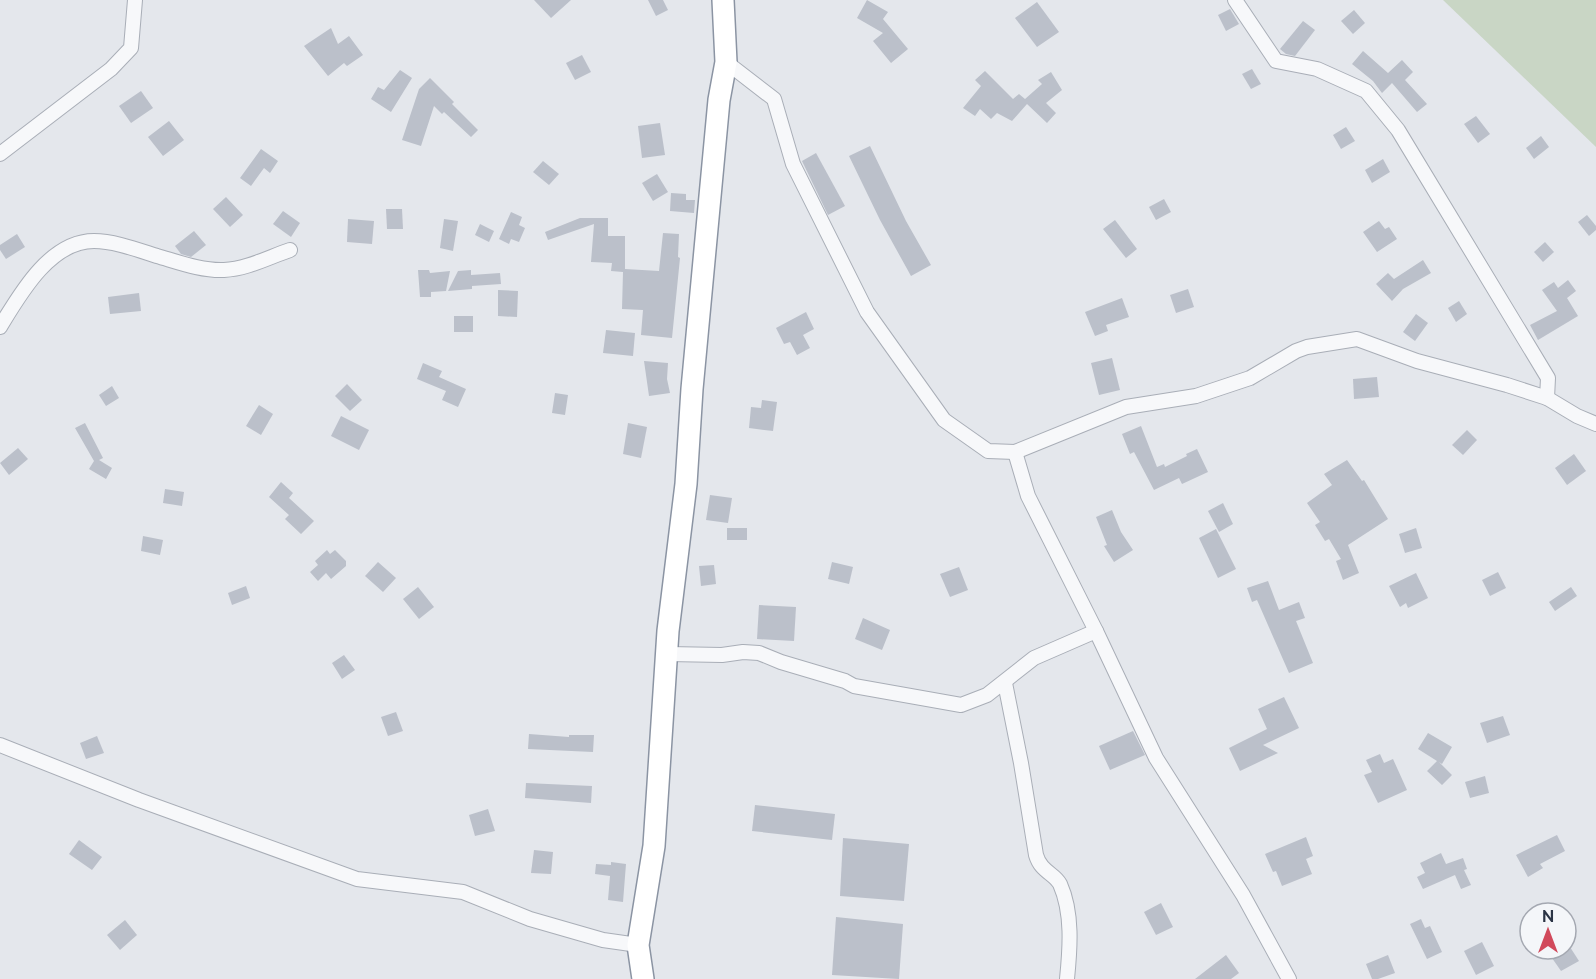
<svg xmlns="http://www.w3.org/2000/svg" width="1596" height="979" font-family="Raleway,sans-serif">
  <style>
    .green { fill: #c9d6c5 }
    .building { fill: #bbc0ca }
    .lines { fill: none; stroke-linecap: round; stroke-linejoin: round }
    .minor-casing { stroke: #a9aeb7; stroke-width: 16 }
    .highway-casing { stroke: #8b94a3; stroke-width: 24 }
    .minor { stroke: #f7f8fa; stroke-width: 14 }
    .highway { stroke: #fff; stroke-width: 21 }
  </style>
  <rect width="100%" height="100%" fill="#e4e7ec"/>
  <!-- green -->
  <polygon class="green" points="1443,0 1596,0 1596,147"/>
  <!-- building -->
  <g class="building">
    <polygon points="534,0 571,0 551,18"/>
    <polygon points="648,0 663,0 668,10 656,16"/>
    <polygon points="867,0 888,12 883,19 908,49 891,63 873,41 883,33 857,18"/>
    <polygon points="1037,2 1059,32 1037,47 1015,18"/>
    <polygon points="1230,9 1239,24 1226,31 1218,15"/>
    <polygon points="1354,10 1365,23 1353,34 1341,21"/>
    <polygon points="1303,21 1315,30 1295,56 1286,54 1280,49"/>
    <polygon points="331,28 338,44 349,36 363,55 347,66 344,63 328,76 304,46"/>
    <polygon points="1363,51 1388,73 1402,60 1413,72 1405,80 1427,104 1417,112 1392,83 1382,93 1373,81 1352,64"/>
    <polygon points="582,55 591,72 575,80 566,63"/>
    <polygon points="1252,69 1261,84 1251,89 1242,74"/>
    <polygon points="400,70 412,78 391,112 371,99 378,87 384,90"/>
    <polygon points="985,71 1013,99 1019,94 1025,99 1042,84 1038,80 1051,72 1062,90 1046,103 1056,113 1047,123 1027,104 1012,121 997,113 991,119 980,109 975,116 963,108 981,86 975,80"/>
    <polygon points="430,78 454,102 452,104 478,130 471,137 444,112 442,114 434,106 421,146 402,140 419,89"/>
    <polygon points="141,91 153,108 131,123 119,106"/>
    <polygon points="1476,116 1490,134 1478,143 1464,124"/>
    <polygon points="169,121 184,140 163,156 148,137"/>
    <polygon points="660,123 665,155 642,158 638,126"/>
    <polygon points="1346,127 1355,141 1341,149 1333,135"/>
    <polygon points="1541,136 1549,147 1534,159 1526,148"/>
    <polygon points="870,146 906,221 931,265 911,276 880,220 849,156"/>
    <polygon points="261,149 278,161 270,173 264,168 251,186 240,178"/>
    <polygon points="816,153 845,206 828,215 802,161"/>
    <polygon points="1383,159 1390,172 1372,183 1365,170"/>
    <polygon points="543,161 559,174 549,185 533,172"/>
    <polygon points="657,174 668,192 653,201 642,183"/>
    <polygon points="671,193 686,194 686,200 695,200 694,213 670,211"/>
    <polygon points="226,197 243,215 230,227 213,209"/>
    <polygon points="1164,199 1171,212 1156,220 1149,207"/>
    <polygon points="386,209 402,209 403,229 387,229"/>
    <polygon points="283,211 300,223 291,237 273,224"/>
    <polygon points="511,212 522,217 519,225 525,228 519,242 511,239 509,244 499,239"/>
    <polygon points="1587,215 1596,226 1596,230 1589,236 1578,222"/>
    <polygon points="580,218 608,218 608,236 625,236 625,269 659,271 663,233 679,234 678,257 680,258 672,338 641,335 643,310 622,309 623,272 611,271 612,263 591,262 594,224 548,240 545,232"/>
    <polygon points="348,219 374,221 372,244 347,242"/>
    <polygon points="444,219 458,221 453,251 440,248"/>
    <polygon points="1115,220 1137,249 1126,258 1103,229"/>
    <polygon points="1379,221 1385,229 1389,227 1397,239 1377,252 1363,232"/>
    <polygon points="480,224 494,231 489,242 475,235"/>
    <polygon points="194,231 206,245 191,257 181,254 175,246"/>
    <polygon points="17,234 25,247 6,259 0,250 0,245"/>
    <polygon points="1545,242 1554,252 1543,262 1534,252"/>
    <polygon points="1423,260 1431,273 1403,289 1392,301 1376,284 1388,273 1394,279"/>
    <polygon points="418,270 429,270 430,273 450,271 446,291 431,292 431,297 420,297"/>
    <polygon points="471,270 471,275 500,273 501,284 472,286 472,289 448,291 458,271"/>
    <polygon points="1568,280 1576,291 1567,298 1578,316 1538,340 1530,325 1557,311 1542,290 1554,282 1558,288"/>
    <polygon points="1188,289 1194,307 1176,313 1170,295"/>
    <polygon points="498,290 518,291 517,317 498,316"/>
    <polygon points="139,293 141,311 110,314 108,297"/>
    <polygon points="1122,298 1129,317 1106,325 1108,331 1095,336 1085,312"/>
    <polygon points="1459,301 1467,314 1456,322 1448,308"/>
    <polygon points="806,312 814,329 803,335 810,348 797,355 790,342 784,344 776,328"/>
    <polygon points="1416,314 1428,323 1415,341 1403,332"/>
    <rect x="454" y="316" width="19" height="16"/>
    <polygon points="606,330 635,333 633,356 603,353"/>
    <polygon points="1112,358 1120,390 1099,395 1091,363"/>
    <polygon points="644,361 668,363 667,379 670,393 649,396"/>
    <polygon points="423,363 442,371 439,377 466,389 458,407 442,400 446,391 417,379"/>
    <polygon points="1377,377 1379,397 1354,399 1353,379"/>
    <polygon points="347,384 362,400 350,411 335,396"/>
    <polygon points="112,386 119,398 106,406 99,395"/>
    <polygon points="555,393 568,395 565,415 552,413"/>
    <polygon points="762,400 777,402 773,431 749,428 751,407 761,408"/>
    <polygon points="259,405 273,414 261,435 246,426"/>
    <polygon points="341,416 369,430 359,450 331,436"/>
    <polygon points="85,423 103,458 99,460 112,468 106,479 89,469 94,461 75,428"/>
    <polygon points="628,423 647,427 641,458 623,454"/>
    <polygon points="1141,426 1157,467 1164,464 1165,467 1187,456 1186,454 1197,449 1208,472 1182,484 1179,478 1154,490 1134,452 1130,454 1122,434"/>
    <polygon points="1467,430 1477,440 1463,455 1452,445"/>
    <polygon points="18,448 28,459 9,475 0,463"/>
    <polygon points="1574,454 1586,471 1567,485 1555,468"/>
    <polygon points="1347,460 1362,481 1364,480 1388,519 1348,545 1359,573 1343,580 1336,561 1341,559 1329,539 1325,541 1315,525 1320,522 1307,503 1332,485 1324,474"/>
    <polygon points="281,482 293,493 289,498 314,521 301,534 285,519 289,515 269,497"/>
    <polygon points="165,489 184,492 182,506 163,503"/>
    <polygon points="710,495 732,498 728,523 706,520"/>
    <polygon points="1223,503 1233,524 1219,532 1208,511"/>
    <polygon points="1112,510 1121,532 1133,550 1114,562 1104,546 1107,545 1096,517"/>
    <rect x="727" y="528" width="20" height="12"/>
    <polygon points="1416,528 1422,548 1405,553 1399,534"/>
    <polygon points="1216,529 1236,569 1218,578 1199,538"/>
    <polygon points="143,536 163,540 160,555 141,551"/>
    <polygon points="327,550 330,554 335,550 346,561 346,566 331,579 326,573 318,581 310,572 318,565 315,561"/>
    <polygon points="378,562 396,578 383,592 365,576"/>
    <polygon points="832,562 853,567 849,584 828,579"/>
    <polygon points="714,565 716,584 701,586 699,566"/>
    <polygon points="959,567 968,590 950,597 940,574"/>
    <polygon points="1498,572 1506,588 1490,596 1482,580"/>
    <polygon points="1416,573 1428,598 1408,608 1406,603 1400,607 1389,586"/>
    <polygon points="1268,581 1279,610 1299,602 1305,618 1296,621 1313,663 1289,673 1257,600 1252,602 1247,588"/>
    <polygon points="246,586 250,598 232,605 228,593"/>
    <polygon points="418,587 434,607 419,619 403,599"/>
    <polygon points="1571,587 1577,596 1555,611 1549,602"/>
    <polygon points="759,605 796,607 794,641 757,639"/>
    <polygon points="863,618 890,630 882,650 855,639"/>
    <polygon points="344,655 355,670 342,679 332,663"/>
    <polygon points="1284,697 1299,728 1263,745 1278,753 1240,771 1229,748 1267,729 1258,709"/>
    <polygon points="396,712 403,731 388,736 381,717"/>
    <polygon points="1503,716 1510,735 1487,743 1480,723"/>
    <polygon points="1133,731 1145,755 1110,770 1099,746"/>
    <polygon points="1428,733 1452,747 1442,764 1439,762 1452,775 1442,785 1427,771 1437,761 1418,749"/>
    <polygon points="529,734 569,737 569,735 594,735 593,752 528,749"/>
    <polygon points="97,736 104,753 86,759 80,743"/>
    <polygon points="1380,754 1384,763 1393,759 1407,790 1378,803 1364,775 1372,772 1366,760"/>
    <polygon points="1485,776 1489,793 1470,798 1465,782"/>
    <polygon points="526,783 592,786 591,803 525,798"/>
    <polygon points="755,805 835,814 832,840 752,831"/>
    <polygon points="488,809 495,831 475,836 469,815"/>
    <polygon points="1557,835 1565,851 1540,864 1543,868 1528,877 1516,855"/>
    <polygon points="1306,837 1313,856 1306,859 1312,874 1282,886 1276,871 1273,872 1265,854"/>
    <polygon points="843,838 909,844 904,901 840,896"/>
    <polygon points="79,840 102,857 92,870 69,854"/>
    <polygon points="534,850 553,852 551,874 531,873"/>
    <polygon points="1441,853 1446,864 1463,858 1467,869 1464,870 1471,885 1461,889 1455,875 1423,889 1417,877 1425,873 1420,863"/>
    <polygon points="611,862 626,864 623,902 608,900 610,876 595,874 596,864 611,865"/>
    <polygon points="1161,903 1173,927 1156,935 1144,912"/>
    <polygon points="836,917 903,924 899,979 832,975"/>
    <polygon points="1421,919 1425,928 1430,926 1442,952 1427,959 1410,924"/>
    <polygon points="125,920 137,935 120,950 107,935"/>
    <polygon points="1482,942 1494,966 1476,975 1464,951"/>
    <polygon points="1570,947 1579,961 1561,971 1552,958"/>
    <polygon points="1226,955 1239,973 1231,979 1195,979"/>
    <polygon points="1388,955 1395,973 1378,979 1372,979 1366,964"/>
  </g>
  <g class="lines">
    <defs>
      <g id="minor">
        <polyline points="1235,0 1276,61 1317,69 1366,91 1398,130 1548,378 1547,398"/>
        <polyline points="726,62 774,99 793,164 867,312 944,420 988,451 1015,452 1126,407 1196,396 1250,378 1296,351 1307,347 1357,339 1417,361 1507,385 1547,398 1577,416 1596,424"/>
        <polyline points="0,154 111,69 131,48 135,0"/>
        <path d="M0 327C20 294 50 241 94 241 114 241 138 250 157 256 178 262 202 271 224 270 247 269 269 257 290 250"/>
        <polyline points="1015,452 1028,496 1096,631 1156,758 1243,895 1289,979"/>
        <polyline points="668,654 722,655 743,652 759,653 781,662 845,681 854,686 961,705 987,695 1034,658 1096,631"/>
        <path d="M1005 683 1021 763 1036 855C1041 872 1054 873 1060 884 1073 913 1070 949 1067 979"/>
        <polyline points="0,745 139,800 357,879 463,892 530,919 603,940 638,945"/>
      </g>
      <polyline id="highway" points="643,979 638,945 654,846 668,631 686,484 692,389 719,100 726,62 723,0"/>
    </defs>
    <!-- minor casing -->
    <use href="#minor" class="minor-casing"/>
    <!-- highway casing -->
    <use href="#highway" class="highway-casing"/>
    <!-- minor -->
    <use href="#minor" class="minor"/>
    <!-- highway -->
    <use href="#highway" class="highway"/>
  </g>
  <!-- north arrow -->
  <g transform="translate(1548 931)"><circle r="28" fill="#f4f6f9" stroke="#a4a8b1" stroke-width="1.5"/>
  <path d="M0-4.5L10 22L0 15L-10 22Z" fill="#d1495b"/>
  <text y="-9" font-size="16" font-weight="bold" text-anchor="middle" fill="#2b3445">N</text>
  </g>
</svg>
